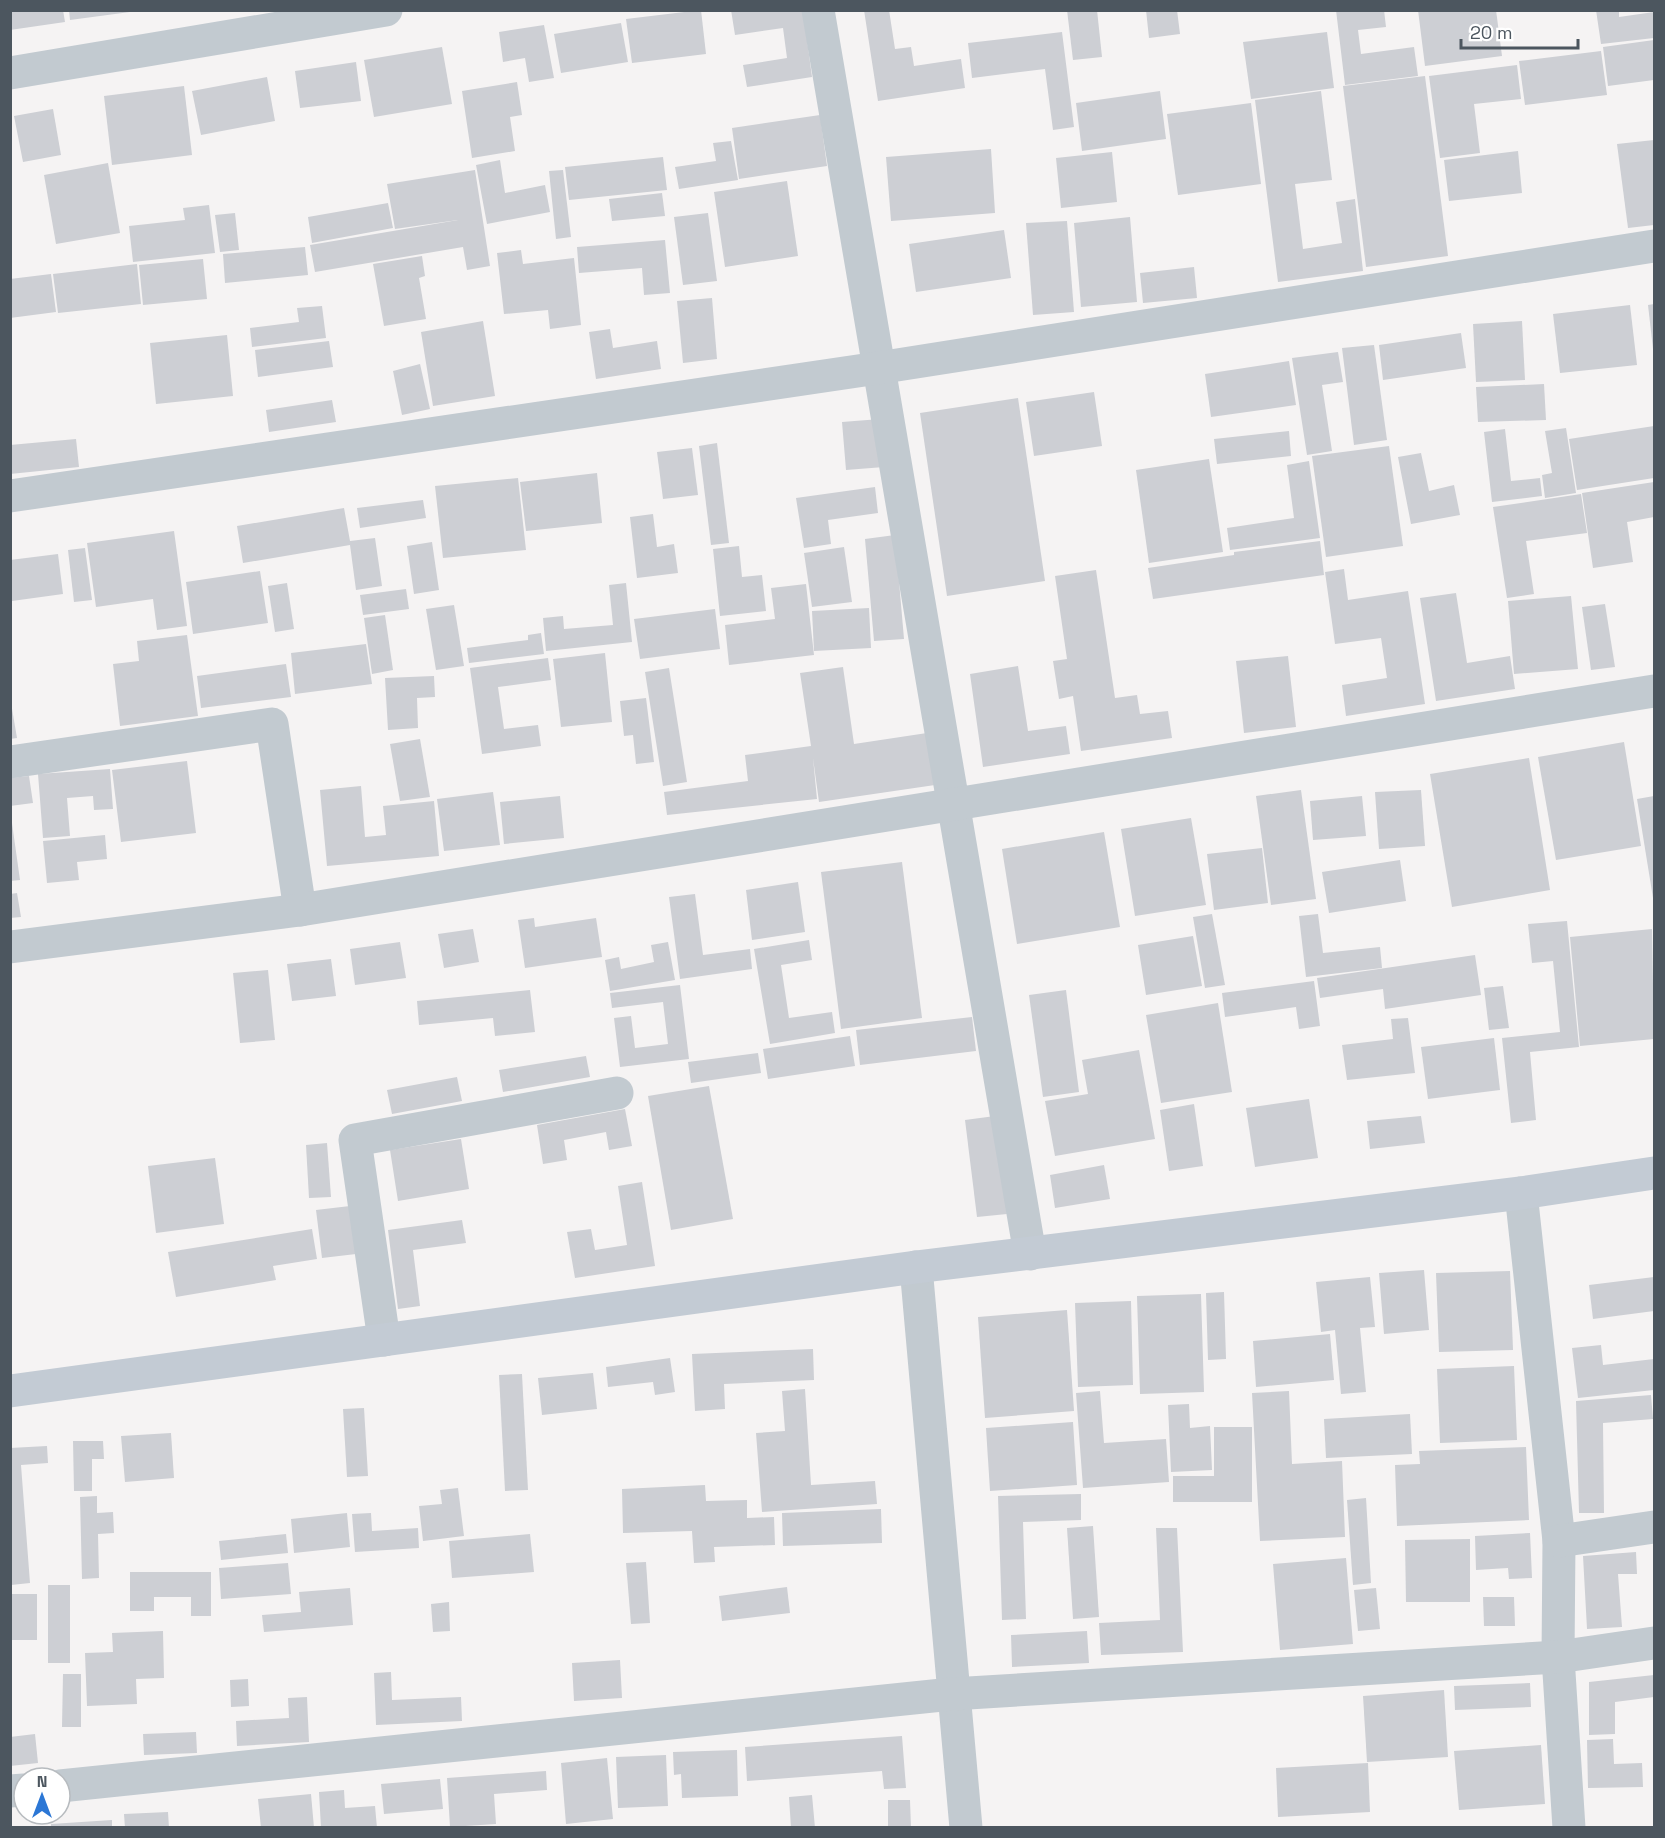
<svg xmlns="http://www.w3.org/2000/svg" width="1665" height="1838" font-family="'Space Grotesk',sans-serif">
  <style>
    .building { fill: #cdcfd4 }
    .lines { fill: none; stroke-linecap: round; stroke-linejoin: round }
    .street { stroke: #c2cad0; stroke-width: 33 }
    .secondary { stroke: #c3cbd4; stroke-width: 33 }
  </style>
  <rect width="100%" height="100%" fill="#f5f3f3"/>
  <!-- building -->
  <g class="building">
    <polygon points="10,10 63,10 65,22 10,30"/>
    <polygon points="69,10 130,10 130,12 70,20"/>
    <polygon points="701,10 706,54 632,63 626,19"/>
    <polygon points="731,10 803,10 812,77 747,87 743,65 787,58 783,28 735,35"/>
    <polygon points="864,10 889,10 895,49 911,47 914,66 961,59 965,88 878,101"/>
    <polygon points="1067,10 1097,10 1102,57 1073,60"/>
    <polygon points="1146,10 1177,10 1180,34 1149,38"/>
    <polygon points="1336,10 1384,10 1386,27 1358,30 1361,54 1414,47 1418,76 1345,85"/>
    <polygon points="1418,10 1496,10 1502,56 1425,66"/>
    <polygon points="1596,10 1619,10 1619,17 1654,12 1654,38 1601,44"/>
    <polygon points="621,23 628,62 561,73 554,34"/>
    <polygon points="544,25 554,78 529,82 525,58 503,62 499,32"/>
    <polygon points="1062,32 1074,127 1053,130 1045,69 972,78 968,43"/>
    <polygon points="1327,32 1334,88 1251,99 1243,42"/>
    <polygon points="1654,40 1654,80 1608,86 1603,47"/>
    <polygon points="442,47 452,104 374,117 364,60"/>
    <polygon points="1601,51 1607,95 1525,105 1519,61"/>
    <polygon points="356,62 361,101 300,108 295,71"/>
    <polygon points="1517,65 1521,99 1474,104 1480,153 1440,158 1429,76"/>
    <polygon points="1425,76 1448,256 1366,267 1343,86"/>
    <polygon points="267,77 275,121 201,135 192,91"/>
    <polygon points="517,82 522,115 510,117 515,151 472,158 462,91"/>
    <polygon points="184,86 192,155 112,165 104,96"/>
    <polygon points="1160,91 1166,139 1082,151 1076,103"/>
    <polygon points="1321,91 1332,180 1295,184 1303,249 1342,243 1336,202 1355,199 1363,271 1278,282 1255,100"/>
    <polygon points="1251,103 1261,184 1178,195 1167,114"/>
    <polygon points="53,109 61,155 23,162 14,116"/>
    <polygon points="820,115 827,166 739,179 732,128"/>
    <polygon points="1654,140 1654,225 1628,228 1617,144"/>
    <polygon points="731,141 738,180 679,189 675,167 716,161 713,143"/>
    <polygon points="991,149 995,213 891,221 886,157"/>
    <polygon points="1518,151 1522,193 1449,201 1444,160"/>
    <polygon points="1112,152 1117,202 1061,208 1056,158"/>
    <polygon points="663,157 667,190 569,200 565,167"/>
    <polygon points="500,160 505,193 545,185 550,212 487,224 476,165"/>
    <polygon points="108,163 120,233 56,244 44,175"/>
    <polygon points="475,170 490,266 467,270 463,247 315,272 310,245 458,220 395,229 387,184"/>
    <polygon points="563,170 571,237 556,239 549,171"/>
    <polygon points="787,181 798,256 725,267 714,192"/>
    <polygon points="662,193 665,216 612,221 609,199"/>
    <polygon points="388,203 393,228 312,243 308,217"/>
    <polygon points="209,205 215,253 133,262 129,226 185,220 183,208"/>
    <polygon points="235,213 239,250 220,252 215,215"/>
    <polygon points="708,213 717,281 683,285 674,217"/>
    <polygon points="1130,217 1137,302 1081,307 1074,223"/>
    <polygon points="1067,221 1074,312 1033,315 1026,223"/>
    <polygon points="1004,230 1011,278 916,292 909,244"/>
    <polygon points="665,240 670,293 644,295 642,268 579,273 577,247"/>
    <polygon points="305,247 308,275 225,283 223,254"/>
    <polygon points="521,250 523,264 574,258 581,325 550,329 548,310 504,314 497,253"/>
    <polygon points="422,256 425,276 419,278 426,319 384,326 373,264"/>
    <polygon points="203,259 207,299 143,305 139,265"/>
    <polygon points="137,264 141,304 58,313 53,274"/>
    <polygon points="1194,267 1197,298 1143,303 1140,273"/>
    <polygon points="51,274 56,312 10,318 10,279"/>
    <polygon points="712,298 717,359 683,363 677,301"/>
    <polygon points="1654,304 1654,349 1653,349 1648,305"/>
    <polygon points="1630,305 1637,365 1560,373 1553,314"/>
    <polygon points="322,306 326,338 252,347 250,328 299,322 297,308"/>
    <polygon points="483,321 495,396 433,406 421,332"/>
    <polygon points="1522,321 1525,380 1476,382 1473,324"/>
    <polygon points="610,329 613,348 657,341 661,369 596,379 589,332"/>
    <polygon points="1461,333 1466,368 1383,380 1379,345"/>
    <polygon points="227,335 233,396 156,404 150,343"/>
    <polygon points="329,341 333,367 258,377 255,350"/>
    <polygon points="1374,345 1387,440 1354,445 1342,348"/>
    <polygon points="1338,352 1343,382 1322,385 1332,451 1307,455 1292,358"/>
    <polygon points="1289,361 1296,405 1211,417 1205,374"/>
    <polygon points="420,364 430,409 402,415 393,371"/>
    <polygon points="1544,384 1546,420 1478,422 1476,387"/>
    <polygon points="1094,392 1102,446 1034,456 1026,402"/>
    <polygon points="1018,398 1045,581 947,596 920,413"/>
    <polygon points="332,400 336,422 269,432 266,410"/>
    <polygon points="880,419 884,467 846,470 842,422"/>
    <polygon points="1654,426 1654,478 1577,490 1569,439"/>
    <polygon points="1566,428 1576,493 1545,498 1542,475 1552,473 1545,431"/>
    <polygon points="1505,429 1511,481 1540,478 1542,496 1492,502 1484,432"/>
    <polygon points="1289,431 1291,456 1217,464 1214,439"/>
    <polygon points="76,439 79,467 10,474 10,445"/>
    <polygon points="717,443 729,543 711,545 699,446"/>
    <polygon points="1389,446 1403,546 1326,557 1312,456"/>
    <polygon points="692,448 698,495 663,499 657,452"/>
    <polygon points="1421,453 1429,491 1454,485 1460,515 1411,524 1398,457"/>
    <polygon points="1209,459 1223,552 1149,563 1136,470"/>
    <polygon points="1309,461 1320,538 1230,550 1227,528 1294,518 1287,465"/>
    <polygon points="597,473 602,523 526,531 520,482"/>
    <polygon points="518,478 526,550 443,558 435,486"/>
    <polygon points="1654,482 1654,517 1627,522 1633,562 1593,568 1582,493"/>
    <polygon points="875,487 878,513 828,520 831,544 804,548 796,498"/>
    <polygon points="1581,494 1587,533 1526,541 1534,594 1507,598 1493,507"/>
    <polygon points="423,500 426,518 360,528 357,508"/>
    <polygon points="344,508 350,541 375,538 382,586 356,590 350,545 243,563 237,526"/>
    <polygon points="653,514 657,547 674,544 678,573 637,578 630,517"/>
    <polygon points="174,531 187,626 157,630 153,599 96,607 87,543"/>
    <polygon points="895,535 904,639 874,641 865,539"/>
    <polygon points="1320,541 1324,575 1153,599 1148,568 1234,555 1234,552"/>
    <polygon points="432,542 439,590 414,594 407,546"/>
    <polygon points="739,546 742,577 762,575 766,611 720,616 713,549"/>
    <polygon points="844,547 852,602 812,607 804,553"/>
    <polygon points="85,548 92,600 74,602 68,550"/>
    <polygon points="58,554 63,594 12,601 10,560"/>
    <polygon points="1344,569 1348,600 1408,591 1425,704 1346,716 1342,685 1387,678 1381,638 1335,644 1325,572"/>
    <polygon points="1096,570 1115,698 1137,695 1140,714 1168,711 1172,738 1081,751 1073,696 1059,699 1053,661 1067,659 1055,576"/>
    <polygon points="260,571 268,623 193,634 186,582"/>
    <polygon points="287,583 294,629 275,632 268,586"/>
    <polygon points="626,583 632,642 546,651 543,618 563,616 564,629 613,625 609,585"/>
    <polygon points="806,584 814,655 729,665 725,625 775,619 771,588"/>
    <polygon points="406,589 409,609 363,615 360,595"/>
    <polygon points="1456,593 1467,663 1510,656 1515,689 1436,701 1420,598"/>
    <polygon points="1571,596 1578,669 1514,674 1508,601"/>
    <polygon points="1605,604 1615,667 1591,670 1582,607"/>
    <polygon points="454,605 464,666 436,670 426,609"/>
    <polygon points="869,608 871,648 814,651 812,611"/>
    <polygon points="715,609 720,649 640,659 634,619"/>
    <polygon points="385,615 393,670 372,674 364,618"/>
    <polygon points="541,633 544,654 469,663 467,648 528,640 528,635"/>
    <polygon points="187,635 198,716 120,726 113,664 139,661 137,641"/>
    <polygon points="366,644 372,684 295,694 291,653"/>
    <polygon points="605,653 612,722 561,727 553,659"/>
    <polygon points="1288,656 1296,727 1244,733 1236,661"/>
    <polygon points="548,658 551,680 498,687 504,729 538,725 541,746 482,754 470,668"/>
    <polygon points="286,664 291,697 201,708 197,676"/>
    <polygon points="1018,666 1028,731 1066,726 1070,754 983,767 970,674"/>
    <polygon points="843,667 854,744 927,733 935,785 819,802 813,758 817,799 667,815 664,792 748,781 745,755 811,746 800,673"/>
    <polygon points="669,668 687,782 663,786 645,672"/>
    <polygon points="434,676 435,697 417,698 418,728 388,730 385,678"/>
    <polygon points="10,697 17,738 10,739"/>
    <polygon points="646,698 654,762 636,764 633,735 624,736 620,701"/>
    <polygon points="420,739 430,797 400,801 390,744"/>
    <polygon points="1624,742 1641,846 1556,860 1538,757"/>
    <polygon points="1529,758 1550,890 1452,907 1430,774"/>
    <polygon points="187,761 196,833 121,842 112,770"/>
    <polygon points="110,769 113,809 94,810 93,796 67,798 70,836 43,838 38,774"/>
    <polygon points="29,776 33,803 10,806 10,778"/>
    <polygon points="361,786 365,837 386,835 383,806 434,801 439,856 327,866 320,790"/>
    <polygon points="1301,790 1316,899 1271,905 1256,796"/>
    <polygon points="1421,790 1425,846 1379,849 1375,792"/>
    <polygon points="493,792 500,845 444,851 437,799"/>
    <polygon points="560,796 564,838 504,844 500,802"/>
    <polygon points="1362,796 1366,836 1313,840 1310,801"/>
    <polygon points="1654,796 1654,898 1653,898 1637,799"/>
    <polygon points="10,809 20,880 10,881"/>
    <polygon points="1191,818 1206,905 1135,916 1121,829"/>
    <polygon points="1104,832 1120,927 1017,944 1002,849"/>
    <polygon points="105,835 107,859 77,862 79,880 47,883 43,841"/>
    <polygon points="1262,848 1268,903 1214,910 1207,854"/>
    <polygon points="1400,860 1406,901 1329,913 1322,872"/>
    <polygon points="902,862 922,1018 841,1029 821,872"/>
    <polygon points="798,882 805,932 752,940 746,890"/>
    <polygon points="17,893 21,917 10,918 10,894"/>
    <polygon points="695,894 703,955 750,949 752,969 680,979 669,897"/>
    <polygon points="1212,914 1225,985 1205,988 1193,917"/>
    <polygon points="1318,914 1323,953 1380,947 1382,968 1306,977 1299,916"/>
    <polygon points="534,918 535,927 596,918 602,957 525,968 518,920"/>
    <polygon points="1567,921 1579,1047 1530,1052 1536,1120 1511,1123 1502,1038 1560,1032 1553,961 1532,963 1528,924"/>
    <polygon points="473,929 479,962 444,968 438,934"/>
    <polygon points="1652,929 1654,1039 1580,1046 1570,937"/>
    <polygon points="1193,936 1202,986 1146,995 1138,945"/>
    <polygon points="809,940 812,960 781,965 789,1018 832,1012 835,1033 770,1044 754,949"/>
    <polygon points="400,942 406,978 355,985 350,949"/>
    <polygon points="668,942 675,980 610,991 605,960 619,957 621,969 654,962 651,945"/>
    <polygon points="1475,955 1481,995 1385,1009 1383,989 1320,998 1317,978"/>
    <polygon points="331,959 336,996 292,1001 287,964"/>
    <polygon points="268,970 275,1040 240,1043 233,973"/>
    <polygon points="1314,981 1320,1026 1299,1029 1296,1007 1225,1017 1222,993"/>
    <polygon points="680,985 689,1059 620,1067 614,1018 631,1016 635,1048 668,1044 663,1002 612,1008 610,993"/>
    <polygon points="1503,986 1509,1028 1489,1030 1484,988"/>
    <polygon points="530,990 535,1032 495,1036 493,1018 419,1025 417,1001"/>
    <polygon points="1066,990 1079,1092 1043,1097 1029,995"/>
    <polygon points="1218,1003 1232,1092 1161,1103 1146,1015"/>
    <polygon points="972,1017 976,1051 860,1065 856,1030"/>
    <polygon points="1408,1018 1415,1073 1347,1080 1342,1045 1393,1039 1391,1019"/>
    <polygon points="850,1036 855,1066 768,1079 763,1049"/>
    <polygon points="1494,1038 1500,1090 1428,1099 1421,1047"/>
    <polygon points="1139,1050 1155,1139 1055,1156 1045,1101 1088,1094 1082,1060"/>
    <polygon points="758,1053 761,1073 691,1083 688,1062"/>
    <polygon points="586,1056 590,1077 503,1092 499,1070"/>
    <polygon points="457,1077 462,1101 392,1114 387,1090"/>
    <polygon points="709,1086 733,1219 671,1230 648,1096"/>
    <polygon points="1309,1099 1318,1158 1255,1167 1246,1108"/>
    <polygon points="1194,1104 1203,1166 1169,1171 1160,1110"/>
    <polygon points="625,1109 632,1146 609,1150 606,1132 564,1140 567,1160 543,1164 537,1125"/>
    <polygon points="995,1116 1007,1214 977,1217 965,1120"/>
    <polygon points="1421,1116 1425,1143 1370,1149 1367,1121"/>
    <polygon points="461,1139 469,1189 398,1201 390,1150"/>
    <polygon points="327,1143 331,1197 309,1198 306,1145"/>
    <polygon points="215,1158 224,1224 156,1233 148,1166"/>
    <polygon points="1104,1165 1110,1199 1055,1208 1050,1175"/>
    <polygon points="642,1182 655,1266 575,1278 567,1232 591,1229 595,1250 627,1245 618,1186"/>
    <polygon points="350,1206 356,1254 322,1258 316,1210"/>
    <polygon points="462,1220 466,1243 413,1250 420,1306 398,1309 388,1230"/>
    <polygon points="312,1229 317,1259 273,1266 276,1280 176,1297 168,1252"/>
    <polygon points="1424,1270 1429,1330 1384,1334 1379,1273"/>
    <polygon points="1510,1271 1513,1350 1439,1352 1436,1273"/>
    <polygon points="1370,1277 1375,1327 1360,1328 1366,1392 1341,1394 1335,1330 1321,1332 1316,1282"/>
    <polygon points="1654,1277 1654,1311 1593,1319 1589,1285"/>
    <polygon points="1224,1292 1226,1359 1208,1360 1206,1293"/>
    <polygon points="1201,1294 1204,1392 1140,1394 1137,1296"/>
    <polygon points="1131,1301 1133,1385 1078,1387 1075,1303"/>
    <polygon points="1067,1310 1074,1411 985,1418 978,1317"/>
    <polygon points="1330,1334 1334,1380 1256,1387 1253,1341"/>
    <polygon points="1601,1345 1603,1365 1654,1359 1654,1390 1578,1398 1572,1348"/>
    <polygon points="813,1349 814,1380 724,1384 725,1409 695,1411 692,1354"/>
    <polygon points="670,1358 675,1392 655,1395 653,1382 608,1387 606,1367"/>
    <polygon points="1514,1366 1517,1440 1440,1443 1437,1369"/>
    <polygon points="593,1373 597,1409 542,1415 538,1378"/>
    <polygon points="522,1374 528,1490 505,1491 499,1375"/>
    <polygon points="805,1389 811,1485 875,1481 877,1504 762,1512 756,1433 785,1431 782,1391"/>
    <polygon points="1100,1391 1104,1443 1166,1439 1169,1482 1083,1488 1076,1393"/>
    <polygon points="1289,1391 1292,1464 1342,1461 1345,1537 1260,1541 1252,1393"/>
    <polygon points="1651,1395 1653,1419 1603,1423 1604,1513 1579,1513 1576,1401"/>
    <polygon points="1189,1404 1190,1428 1210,1426 1212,1470 1171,1472 1168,1405"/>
    <polygon points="364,1408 368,1476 347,1477 343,1409"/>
    <polygon points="1410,1414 1412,1454 1326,1458 1324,1419"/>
    <polygon points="1073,1422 1077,1485 990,1491 986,1428"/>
    <polygon points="1214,1427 1252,1427 1252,1502 1173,1502 1173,1476 1214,1476"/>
    <polygon points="171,1433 174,1478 125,1482 121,1436"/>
    <polygon points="73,1441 103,1441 104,1459 92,1459 92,1491 74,1491"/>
    <polygon points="47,1446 48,1463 21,1465 30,1583 11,1585 10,1448"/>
    <polygon points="1526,1447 1529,1520 1397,1526 1395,1465 1420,1464 1419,1451"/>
    <polygon points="705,1485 706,1501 747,1500 747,1518 774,1517 775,1545 714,1547 715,1562 694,1563 692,1531 623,1533 622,1489"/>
    <polygon points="458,1488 464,1536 423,1541 419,1506 442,1504 440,1490"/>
    <polygon points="1081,1494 1081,1520 1023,1522 1026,1619 1002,1620 998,1496"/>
    <polygon points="97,1496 97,1513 113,1512 114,1533 98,1534 99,1578 82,1579 80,1497"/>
    <polygon points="1366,1498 1371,1583 1353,1585 1347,1500"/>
    <polygon points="881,1509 882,1543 783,1546 782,1513"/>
    <polygon points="347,1513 350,1547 294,1553 291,1519"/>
    <polygon points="371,1513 372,1531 418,1528 419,1548 355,1552 352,1514"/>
    <polygon points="1093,1526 1099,1617 1073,1619 1067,1528"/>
    <polygon points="1156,1528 1177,1528 1183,1652 1101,1655 1099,1623 1160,1620"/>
    <polygon points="1530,1533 1532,1578 1509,1579 1508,1568 1476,1570 1475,1536"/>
    <polygon points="286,1534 288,1553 221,1560 219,1541"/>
    <polygon points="530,1534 534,1572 452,1578 449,1541"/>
    <polygon points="1470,1539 1470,1602 1406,1602 1405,1540"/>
    <polygon points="1636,1552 1637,1574 1618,1574 1622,1627 1587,1629 1583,1556"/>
    <polygon points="1346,1558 1353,1644 1280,1650 1273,1564"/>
    <polygon points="646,1562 650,1623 631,1624 626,1563"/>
    <polygon points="288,1563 291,1594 221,1599 219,1568"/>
    <polygon points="130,1572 211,1572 211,1616 191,1616 191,1597 154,1597 154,1611 130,1611"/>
    <rect x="48" y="1585" width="22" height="78"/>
    <polygon points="787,1587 790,1613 722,1621 719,1596"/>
    <polygon points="350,1588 353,1625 264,1632 262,1615 301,1612 299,1592"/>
    <polygon points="1376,1588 1380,1629 1358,1631 1354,1590"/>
    <rect x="10" y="1594" width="27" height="46"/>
    <polygon points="1483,1597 1514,1597 1515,1626 1484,1626"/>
    <polygon points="449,1602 450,1631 433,1632 431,1604"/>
    <polygon points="163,1631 164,1678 136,1679 137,1704 87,1706 85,1653 113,1652 112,1633"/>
    <polygon points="1087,1631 1089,1663 1012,1667 1011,1635"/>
    <polygon points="620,1660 622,1698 574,1701 572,1663"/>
    <polygon points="391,1672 392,1700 461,1697 462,1721 376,1725 374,1673"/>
    <polygon points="63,1674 81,1674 81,1727 62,1727"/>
    <polygon points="1654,1675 1654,1697 1615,1702 1615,1734 1589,1735 1589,1682"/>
    <polygon points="248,1679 249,1706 231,1707 230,1680"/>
    <polygon points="1530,1683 1531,1707 1455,1710 1454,1686"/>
    <polygon points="1444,1690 1448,1757 1367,1762 1363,1696"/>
    <polygon points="307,1697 309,1742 237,1746 236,1721 289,1718 288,1698"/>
    <polygon points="196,1732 197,1753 144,1755 143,1734"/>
    <polygon points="35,1734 38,1763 10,1766 10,1737"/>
    <polygon points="902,1736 906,1788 884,1789 882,1771 747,1781 745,1747"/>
    <polygon points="1613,1739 1614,1764 1642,1763 1643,1787 1588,1788 1587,1740"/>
    <polygon points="1541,1745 1545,1804 1459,1810 1454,1751"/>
    <polygon points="737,1750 738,1796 682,1798 681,1774 674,1775 673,1752"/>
    <polygon points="666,1755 668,1806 618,1808 616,1757"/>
    <polygon points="607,1758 613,1819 566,1824 561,1763"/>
    <polygon points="1368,1763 1370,1812 1278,1817 1276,1768"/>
    <polygon points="546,1771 547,1790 494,1794 496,1824 450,1827 447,1778"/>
    <polygon points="440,1779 443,1809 384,1814 381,1784"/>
    <polygon points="344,1790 345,1808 375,1806 377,1828 321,1828 319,1792"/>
    <polygon points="311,1794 314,1828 261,1828 258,1799"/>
    <polygon points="812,1795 815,1828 791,1828 789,1797"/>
    <polygon points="888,1800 910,1800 911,1828 888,1828"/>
    <polygon points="168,1812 169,1828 125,1828 124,1814"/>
    <polygon points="112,1820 112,1828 51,1828 51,1824"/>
  </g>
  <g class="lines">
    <!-- street -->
    <g class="street">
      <polyline points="818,10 1030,1254"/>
      <polyline points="10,73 386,10"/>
      <polyline points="10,496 878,368 1654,246"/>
      <polyline points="10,762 272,724 300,910"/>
      <polyline points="10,947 300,910 1654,691"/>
      <polyline points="1521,1193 1559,1541 1558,1657 1569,1828"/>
      <polyline points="916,1267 966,1828"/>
      <polyline points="384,1340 355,1140 617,1093"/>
      <polyline points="1559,1541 1654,1527"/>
      <polyline points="60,1786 952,1694 1558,1657 1654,1643"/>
      <polyline points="10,1791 24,1790"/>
    </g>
    <!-- secondary -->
    <polyline class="secondary" points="10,1391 916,1267 1521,1193 1654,1173"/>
  </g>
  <!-- border -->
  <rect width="1665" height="1838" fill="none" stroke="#4c565f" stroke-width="24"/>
  <!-- north arrow -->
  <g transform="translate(42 1796)"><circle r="28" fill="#ffffff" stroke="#b7bbbf" stroke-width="1.5"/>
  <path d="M0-4.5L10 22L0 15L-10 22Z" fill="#2c77d5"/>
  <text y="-9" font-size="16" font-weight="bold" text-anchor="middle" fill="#4c565f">N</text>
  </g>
  <!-- scale -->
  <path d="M1461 39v9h117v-9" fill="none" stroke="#4c565f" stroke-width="3"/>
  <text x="1470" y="39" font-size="18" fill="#4c565f" stroke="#ffffff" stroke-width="4.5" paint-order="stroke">20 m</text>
</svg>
